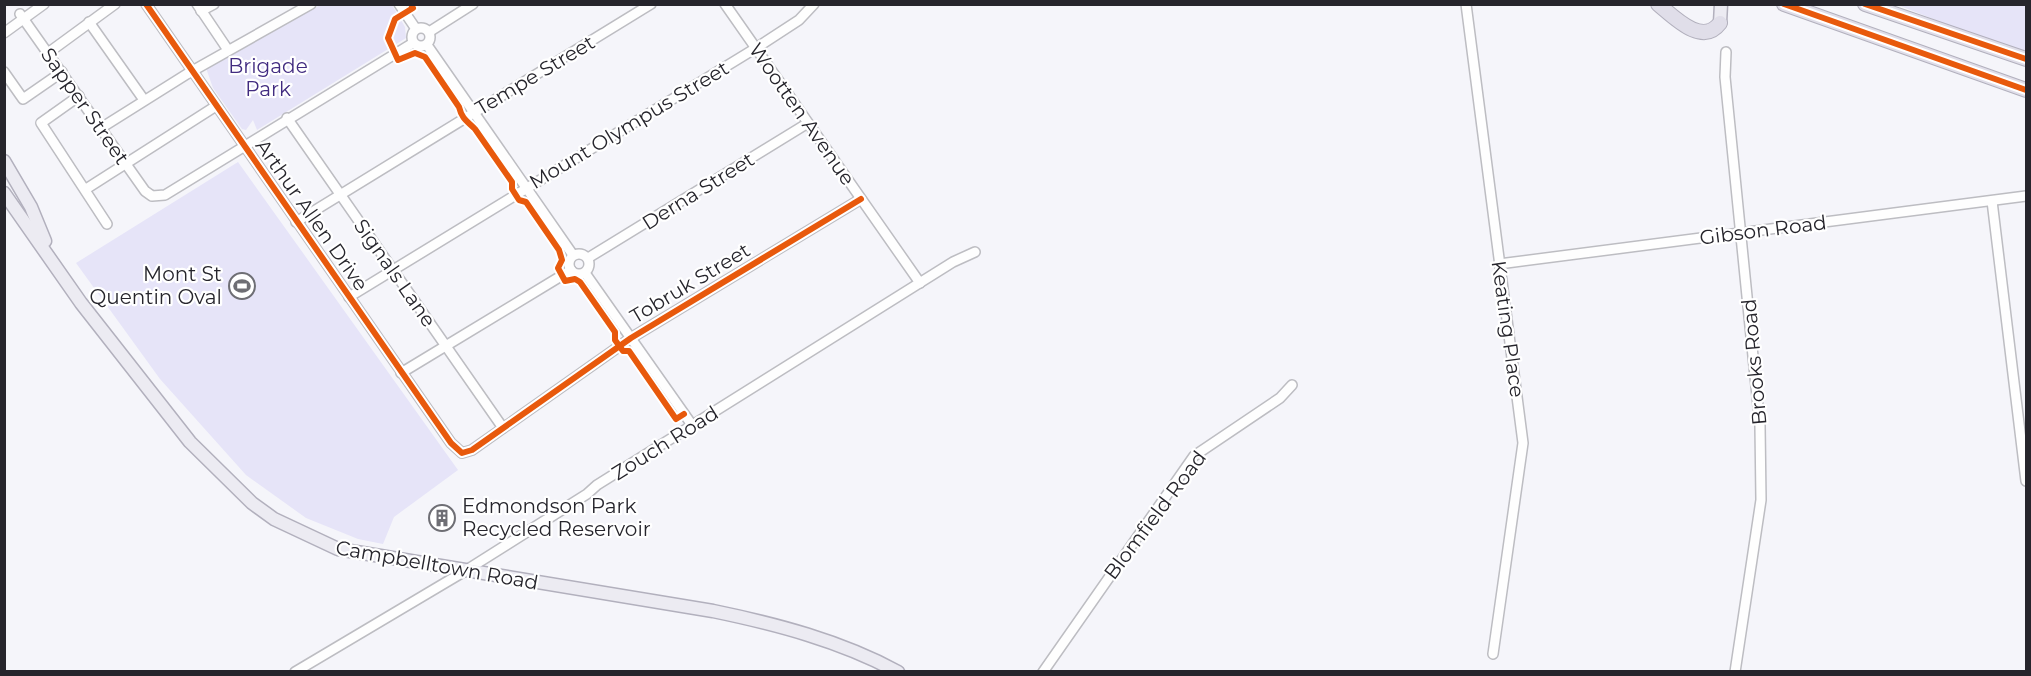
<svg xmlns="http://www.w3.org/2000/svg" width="2031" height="676" font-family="Montserrat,sans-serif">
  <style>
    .green { fill: #e6e4f8 }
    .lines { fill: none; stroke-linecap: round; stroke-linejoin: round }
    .minor-casing { stroke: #bdbdc2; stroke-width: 12 }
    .major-casing { stroke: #b2b0bd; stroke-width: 15 }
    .highway-casing { stroke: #b2b0bd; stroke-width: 16 }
    .minor { stroke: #fefefe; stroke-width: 9 }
    .major { stroke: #ecebf2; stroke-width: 12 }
    .highway { stroke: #e0dee9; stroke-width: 14 }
    .cycleway-casing { stroke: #fff; stroke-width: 10 }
    .cycleway { stroke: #e8590c; stroke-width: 6 }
    .labels { text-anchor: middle; stroke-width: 4.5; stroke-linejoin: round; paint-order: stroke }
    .park-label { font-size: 20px; fill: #412b80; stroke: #fff }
    .street-label { font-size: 20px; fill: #26252c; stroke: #fff }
    .poi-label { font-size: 20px; fill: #26252c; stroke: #fff; text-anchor: end }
  </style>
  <rect width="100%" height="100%" fill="#f5f5fa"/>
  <!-- green -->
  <g class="green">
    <polygon points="320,5 392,5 405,27 406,38 257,130 253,120 246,130 242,129 213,88 206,68"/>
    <polygon points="1898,5 2026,5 2026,56"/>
    <polygon points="238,162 458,470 394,517 383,544 358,539 306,518 246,475 160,379 76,263"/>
  </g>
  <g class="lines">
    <defs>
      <g id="minor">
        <polyline points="146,4 451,443 462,453 472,450 631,338 861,199"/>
        <polyline points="197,4 228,50"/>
        <polyline points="399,4 416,29"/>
        <polyline points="725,4 920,283"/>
        <polyline points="1466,4 1523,443 1493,654"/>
        <polyline points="201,11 214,4"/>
        <polyline points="20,14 145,191 152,196 165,195 413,43"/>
        <polyline points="89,22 144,100"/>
        <circle cx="421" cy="37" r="9"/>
        <polyline points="429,32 473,4"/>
        <polyline points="4,33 44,4"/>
        <polyline points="427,45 573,255"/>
        <polyline points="1726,52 1725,77 1760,426 1761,500 1735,672"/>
        <polyline points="48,53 115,4"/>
        <polyline points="4,72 23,99 62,72"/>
        <polyline points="79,96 41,123 107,224"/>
        <polyline points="287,118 503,428"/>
        <polyline points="101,128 187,74 311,4"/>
        <polyline points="86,189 216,106"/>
        <polyline points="1992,201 2026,481"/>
        <polyline points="296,222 651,4"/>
        <circle cx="579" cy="264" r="10"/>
        <polyline points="588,258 808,123"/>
        <polyline points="1499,264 2026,196"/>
        <polyline points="585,273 692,425"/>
        <polyline points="349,297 756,48 799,20 814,4"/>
        <polyline points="401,373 571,270"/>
        <polyline points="295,672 465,571 587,494 597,485 953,262 975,252"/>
        <polyline points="1043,672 1194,456 1280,398 1292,385"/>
      </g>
      <g id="major">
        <polyline points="1720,23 1721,4"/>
        <polyline points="4,161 31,207 45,241"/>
        <path d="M4 193 81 303 190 442 252 503 274 519 338 549 713 611C776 624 841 641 898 672"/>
      </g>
      <g id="highway">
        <path d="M1658 4C1674 17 1702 47 1720 23"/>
        <polyline points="1784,4 2026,90"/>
        <polyline points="1865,4 2026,59"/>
      </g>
    </defs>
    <!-- minor casing -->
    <use href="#minor" class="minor-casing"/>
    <!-- major casing -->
    <use href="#major" class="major-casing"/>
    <!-- highway casing -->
    <use href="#highway" class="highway-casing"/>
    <!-- minor -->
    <use href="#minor" class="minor"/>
    <!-- major -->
    <use href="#major" class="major"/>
    <!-- highway -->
    <use href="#highway" class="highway"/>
    <defs>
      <g id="cycleway">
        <polyline points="146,4 451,443 462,453 472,450 631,338 861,199"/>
        <path d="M411 4 413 8 395 19 388 38 398 60 415 53 425 57 459 107C462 119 467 121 475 129L512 182V189L519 200 526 202 559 250 562 260 558 268 565 281 575 279 580 282 615 332V340L623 351H629L676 419 684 414"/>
        <polyline points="1784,4 2026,90"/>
        <polyline points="1865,4 2026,59"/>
      </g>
    </defs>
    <!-- cycleway casing -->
    <use href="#cycleway" class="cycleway-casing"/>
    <!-- cycleway -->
    <use href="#cycleway" class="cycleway"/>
  </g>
  <!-- icons -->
  <defs>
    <symbol id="stadium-ring" viewBox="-11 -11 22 22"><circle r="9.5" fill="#fff" stroke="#6e6e74" stroke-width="1.5"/><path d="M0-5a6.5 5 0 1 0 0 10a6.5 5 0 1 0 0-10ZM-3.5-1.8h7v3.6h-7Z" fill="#6e6e74"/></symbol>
    <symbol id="building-ring" viewBox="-11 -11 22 22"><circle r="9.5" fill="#fff" stroke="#6e6e74" stroke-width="1.5"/><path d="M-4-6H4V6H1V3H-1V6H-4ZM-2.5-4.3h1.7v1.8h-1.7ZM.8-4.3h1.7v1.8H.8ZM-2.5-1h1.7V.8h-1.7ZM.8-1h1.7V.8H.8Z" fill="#6e6e74"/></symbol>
  </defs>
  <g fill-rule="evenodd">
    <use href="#stadium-ring" x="227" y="271" width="30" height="30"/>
    <use href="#building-ring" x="427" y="503" width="30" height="30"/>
  </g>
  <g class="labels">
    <!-- park labels -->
    <g class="park-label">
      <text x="268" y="73">Brigade<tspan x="268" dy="23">Park</tspan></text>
    </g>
    <!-- street labels -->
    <g class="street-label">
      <text transform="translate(535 75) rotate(-31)" y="7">Tempe Street</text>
      <text transform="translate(85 106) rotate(55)" y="7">Sapper Street</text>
      <text transform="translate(802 114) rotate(55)" y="7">Wootten Avenue</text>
      <text transform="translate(629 125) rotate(-31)" y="7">Mount Olympus Street</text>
      <text transform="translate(698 191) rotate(-32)" y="7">Derna Street</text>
      <text transform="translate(312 215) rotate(55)" y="7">Arthur Allen Drive</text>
      <text transform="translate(1763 230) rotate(-7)" y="7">Gibson Road</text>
      <text transform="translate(395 273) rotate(55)" y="7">Signals Lane</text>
      <text transform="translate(690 283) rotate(-31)" y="7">Tobruk Street</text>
      <text transform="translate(1508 329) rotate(82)" y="7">Keating Place</text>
      <text transform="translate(1754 362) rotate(-95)" y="7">Brooks Road</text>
      <text transform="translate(665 443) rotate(-32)" y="7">Zouch Road</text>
      <text transform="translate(1155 515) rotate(-53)" y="7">Blomfield Road</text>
      <text transform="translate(437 565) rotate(10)" y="7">Campbelltown Road</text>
    </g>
    <!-- poi labels -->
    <g class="poi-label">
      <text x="222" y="281">Mont St<tspan x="222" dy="23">Quentin Oval</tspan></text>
      <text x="462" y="513" text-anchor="start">Edmondson Park<tspan x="462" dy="23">Recycled Reservoir</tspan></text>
    </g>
  </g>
  <!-- border -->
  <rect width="2031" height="676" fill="none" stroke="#26252c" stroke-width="12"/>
</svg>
